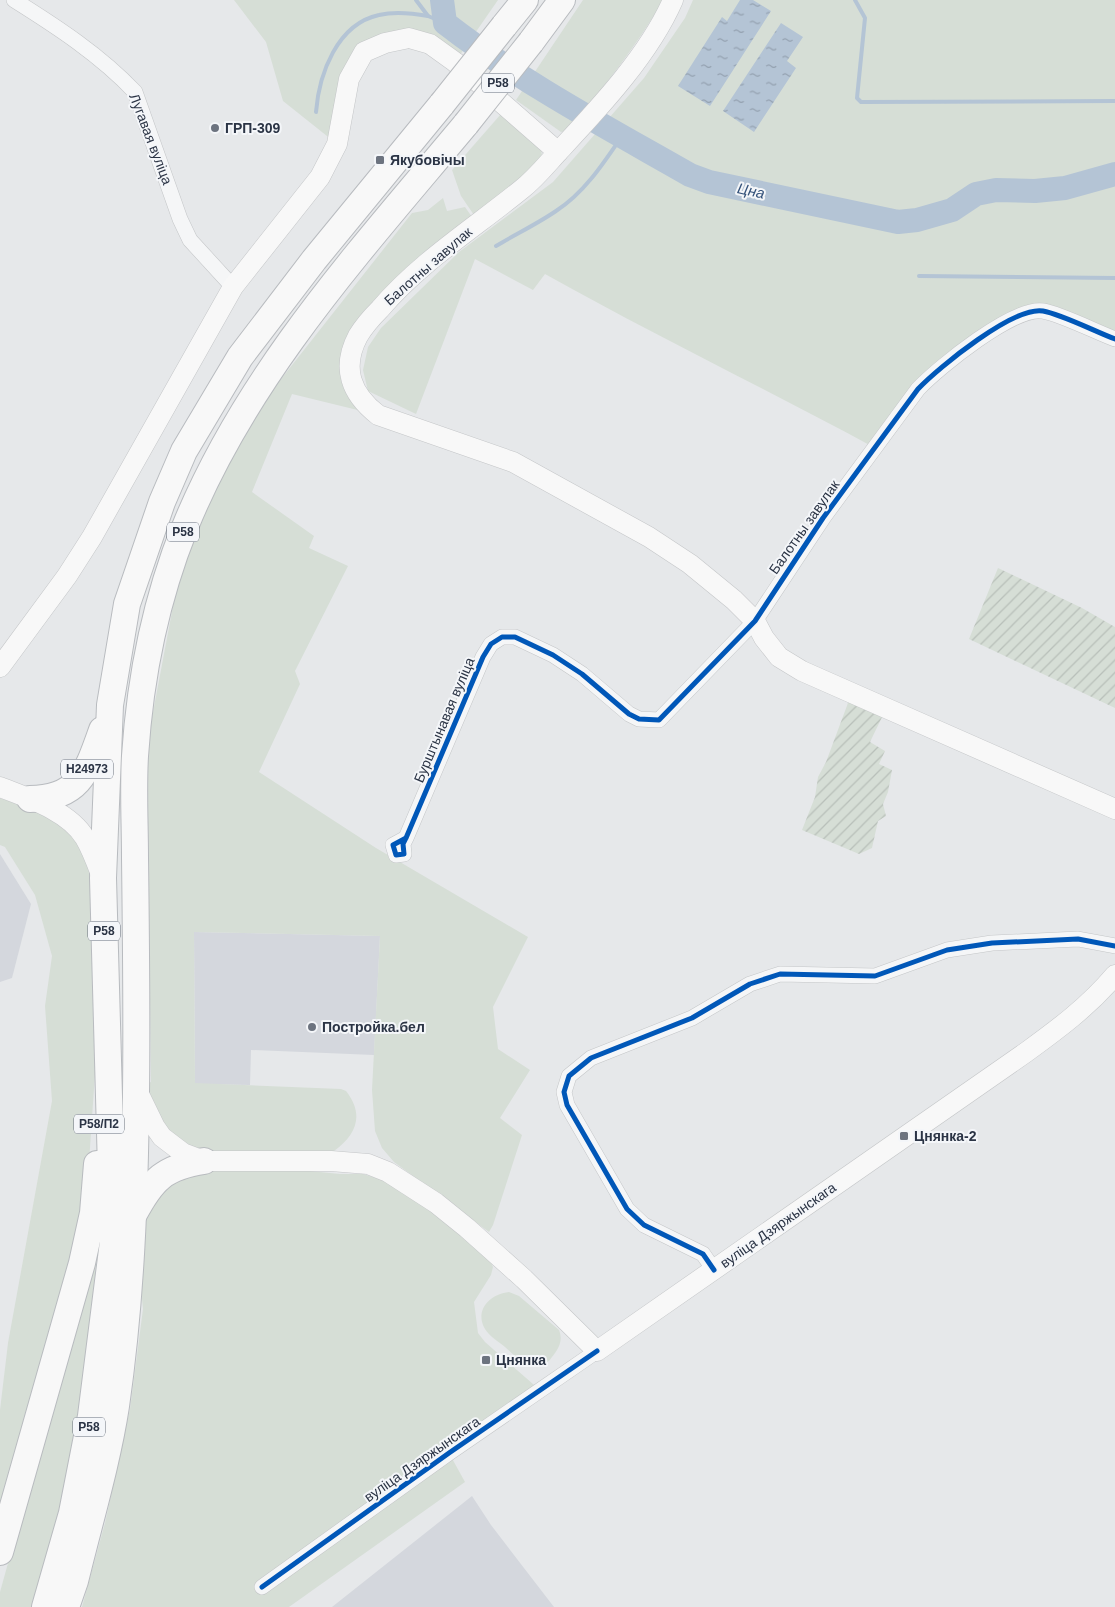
<svg xmlns="http://www.w3.org/2000/svg" width="1115" height="1607" font-family="Arial,sans-serif">
  <style>
    .built { fill: #d4d7dd }
    .grass { fill: #d6ded6 }
    .garden { fill: url(#garden-furrows) }
    .water { fill: url(#water-ripples) }
    .lines { fill: none; stroke-linecap: round; stroke-linejoin: round }
    .stream { stroke: #b4c4d5; stroke-width: 4 }
    .river { stroke: #b4c4d5; stroke-width: 24 }
    .street-casing { stroke: #c4c6c8; stroke-width: 16 }
    .secondary-casing { stroke: #c4c6c8; stroke-width: 21 }
    .highway-casing { stroke: #b8bbbf; stroke-width: 28 }
    .street { stroke: #f5f6f7; stroke-width: 15 }
    .secondary { stroke: #f8f8f8; stroke-width: 20 }
    .highway { stroke: #f8f8f8; stroke-width: 26 }
    .highway-bridge-casing { stroke: #b8bbbf; stroke-width: 28; stroke-linecap: butt }
    .highway-bridge { stroke: #f8f8f8; stroke-width: 26 }
    .cycleway-casing { stroke: #f4f6f9; stroke-width: 8 }
    .cycleway { stroke: #0057b8; stroke-width: 5 }
    .poi-dot { fill: #6c737f; stroke: #f4f6f9; stroke-width: 2 }
    .labels { text-anchor: middle; stroke-width: 4; stroke-linejoin: round; paint-order: stroke }
    .shield { fill: #f4f6f9; stroke: #676e7b; stroke-width: 1 }
    .shield-label { font-size: 12px; font-weight: bold; fill: #2b3445 }
    .poi-label { font-size: 14px; font-weight: bold; fill: #2b3445; stroke: #f4f6f9; text-anchor: start }
    .street-label { font-size: 14px; fill: #2b3445; stroke: #f4f6f9 }
    .water-label { font-size: 15px; font-style: italic; fill: #34527a; stroke: #f4f6f9 }
  </style>
  <defs>
    <pattern id="garden-furrows" width="10" height="10" patternUnits="userSpaceOnUse" patternTransform="scale(1.25)"><rect width="10" height="10" fill="#d6ded6"/><path d="M-1 1l2-2M0 10L10 0M9 11l2-2" fill="none" stroke="#b8bfb9"/></pattern>
    <pattern id="water-ripples" width="26" height="14" patternUnits="userSpaceOnUse" patternTransform="scale(1.25)"><rect width="26" height="14" fill="#b4c4d5"/><path d="M2 4q2-2 4 0t4 0M15 11q2-2 4 0t4 0" fill="none" stroke="#93a0af"/></pattern>
  </defs>
  <rect width="100%" height="100%" fill="#e6e8ea"/>
  <!-- built -->
  <g class="built">
    <polygon points="0,854 31,904 12,978 0,982"/>
    <polygon points="194,932 380,936 374,1055 251,1050 250,1085 195,1084"/>
    <polygon points="472,1496 491,1525 554,1607 332,1607"/>
  </g>
  <!-- grass -->
  <g class="grass">
    <polygon points="234,0 498,0 455,62 430,44 364,52 337,144 283,101 266,42"/>
    <path d="M583 0H663C637 46 604 86 571 127L566 131 561 132 516 100Z"/>
    <path d="M693 0H1115V339L1030 311 936 371 875 448C766 389 654 335 545 274L533 290 475 259 416 414 368 391 363 370 368 347 381 328 459 252 553 182 644 78 685 18Z"/>
    <polygon points="501,114 541,147 542,157 536,169 476,218 461,196 452,170"/>
    <path d="M443 198 447 211 465 207 477 224 388 300 350 366 378 415 292 394 252 492 314 536 309 548 348 566 295 671 300 684 259 772 376 848 528 937 493 1007 498 1049 530 1070 500 1118 522 1135 493 1225 489 1232 394 1162 382 1148 375 1131 372 1090 380 936 194 932 195 1083 341 1089 346 1091C365 1115 356 1135 334 1151L208 1161 340 1174H363L389 1182 410 1193 488 1256 493 1267 491 1275 474 1302 478 1333 485 1342 541 1391 449 1453 465 1482 289 1607H82L105 1523 130 1409 143 1309 134 1215 183 1153 136 1088 151 1082 147 744 177 585 202 508 259 407 412 213 428 210Z"/>
    <polygon points="0,798 53,817 71,830 95,871 97,1044 87,1192 0,1534 0,1410 8,1343 52,1101 45,1006 52,956 35,895 5,847 0,845"/>
    <polygon points="98,1239 87,1370 68,1497 37,1607 0,1607 0,1592"/>
    <path d="M509 1292 519 1296 559 1330C564 1343 557 1351 549 1361 544 1363 540 1365 534 1365 522 1364 514 1355 505 1347 499 1342 489 1336 485 1329 474 1310 490 1294 509 1292Z"/>
  </g>
  <!-- garden -->
  <g class="garden">
    <polygon points="998,568 1082,608 1115,627 1115,708 969,639"/>
    <polygon points="855,699 884,713 870,742 885,751 879,764 892,770 888,792 883,804 886,816 878,821 872,848 859,854 802,830 815,797 818,777 826,762 848,703"/>
  </g>
  <!-- water -->
  <g class="water">
    <polygon points="740,0 753,0 771,11 710,106 678,86 722,17 727,21"/>
    <polygon points="781,23 803,37 787,61 796,68 754,132 723,111"/>
  </g>
  <g class="lines">
    <!-- stream -->
    <g class="stream">
      <polyline points="416,0 428,16 445,23"/>
      <polyline points="855,0 865,18 857,98 861,102 1115,101"/>
      <path d="M316 112C319 74 337 24 379 15 395 11 412 13 428 16"/>
      <path d="M496 246C516 234 537 224 556 211 584 193 603 164 622 136"/>
      <polyline points="919,276 1115,278"/>
    </g>
    <!-- river -->
    <path class="river" d="M442 0 445 23C521 82 606 127 690 175L709 182 898 222 917 220 952 210 976 194 996 190 1035 191 1065 188 1115 174"/>
    <defs>
      <g id="street">
        <path d="M14 0C57 27 100 55 135 92L180 219 190 240 233 287"/>
        <path d="M406 838 393 845 396 855 404 854 403 844 406 838 483 657 491 644 502 637H515L553 655 582 674 629 714 639 719 659 720 755 621 823 518 918 389C939 367 1014 306 1043 311 1061 314 1096 332 1115 339"/>
        <polyline points="714,1270 703,1254 644,1225 627,1209 567,1105 564,1092 569,1076 591,1058 692,1018 750,984 780,974 875,976 947,950 992,943 1078,939 1115,946"/>
        <polyline points="262,1587 449,1453 597,1351"/>
      </g>
      <g id="secondary">
        <path d="M673 0C649 55 599 108 559 151 547 164 536 178 522 189 474 228 420 262 380 309 372 317 364 326 358 336 341 368 351 394 378 415L513 462 649 537 690 564 734 600 755 621 764 638 779 657 802 671 1115 809"/>
        <polyline points="0,667 67,576 92,537 233,287 320,177 337,144 349,79 364,52 385,43 409,38 430,44 455,62 558,152"/>
        <path d="M0 787C28 798 69 811 85 838 92 850 97 864 102 877"/>
        <path d="M137 1090 155 1127 162 1137 183 1153 204 1161H331L368 1164 388 1172 436 1203 467 1228 524 1279 597 1351 1025 1053C1058 1029 1088 1007 1115 975"/>
      </g>
      <g id="highway">
        <polyline points="504,26 525,0"/>
        <polyline points="531,42 562,0"/>
        <path d="M30 799C80 798 87 772 102 730"/>
        <path d="M134 1214C152 1180 164 1167 204 1161"/>
        <polyline points="0,1552 82,1263 93,1213 97,1164"/>
        <polyline points="45,1607 72,1513 91,1416 113,1242 103,878 110,705 127,604 162,502 184,451 240,357 314,260 442,104"/>
        <path d="M66 1607 75 1581C89 1523 107 1464 116 1406 131 1302 135 1197 136 1093 137 1015 136 936 135 858 135 824 133 790 135 756 140 679 156 599 185 527 247 374 361 250 466 124"/>
      </g>
    </defs>
    <!-- street casing -->
    <use href="#street" class="street-casing"/>
    <!-- secondary casing -->
    <use href="#secondary" class="secondary-casing"/>
    <!-- highway casing -->
    <use href="#highway" class="highway-casing"/>
    <!-- street -->
    <use href="#street" class="street"/>
    <!-- secondary -->
    <use href="#secondary" class="secondary"/>
    <!-- highway -->
    <use href="#highway" class="highway"/>
    <defs>
      <g id="highway-bridge">
        <polyline points="442,104 504,26"/>
        <polyline points="466,124 531,42"/>
      </g>
    </defs>
    <!-- highway-bridge casing -->
    <use href="#highway-bridge" class="highway-bridge-casing"/>
    <!-- highway-bridge -->
    <use href="#highway-bridge" class="highway-bridge"/>
    <defs>
      <g id="cycleway">
        <path d="M406 838 393 845 396 855 404 854 403 844 406 838 483 657 491 644 502 637H515L553 655 582 674 629 714 639 719 659 720 755 621 823 518 918 389C939 367 1014 306 1043 311 1061 314 1096 332 1115 339"/>
        <polyline points="714,1270 703,1254 644,1225 627,1209 567,1105 564,1092 569,1076 591,1058 692,1018 750,984 780,974 875,976 947,950 992,943 1078,939 1115,946"/>
        <polyline points="262,1587 449,1453 597,1351"/>
      </g>
    </defs>
    <!-- cycleway casing -->
    <use href="#cycleway" class="cycleway-casing"/>
    <!-- cycleway -->
    <use href="#cycleway" class="cycleway"/>
  </g>
  <!-- markers -->
  <g class="poi-dot">
    <circle cx="215" cy="128" r="5"/>
    <rect x="375" y="155" width="10" height="10" rx="2.5"/>
    <circle cx="312" cy="1027" r="5"/>
    <rect x="899" y="1131" width="10" height="10" rx="2.5"/>
    <rect x="481" y="1355" width="10" height="10" rx="2.5"/>
  </g>
  <g class="labels">
    <!-- shield labels -->
    <g class="shield">
      <rect x="482" y="73.5" width="32" height="19" rx="4"/>
      <rect x="167" y="522.5" width="32" height="19" rx="4"/>
      <rect x="61" y="759.5" width="52" height="19" rx="4"/>
      <rect x="88" y="921.5" width="32" height="19" rx="4"/>
      <rect x="74" y="1114.5" width="50" height="19" rx="4"/>
      <rect x="73" y="1417.5" width="32" height="19" rx="4"/>
    </g>
    <g class="shield-label">
      <text x="498" y="87">Р58</text>
      <text x="183" y="536">Р58</text>
      <text x="87" y="773">Н24973</text>
      <text x="104" y="935">Р58</text>
      <text x="99" y="1128">Р58/П2</text>
      <text x="89" y="1431">Р58</text>
    </g>
    <!-- poi labels -->
    <g class="poi-label">
      <text x="225" y="133">ГРП-309</text>
      <text x="390" y="165">Якубовічы</text>
      <text x="322" y="1032">Постройка.бел</text>
      <text x="914" y="1141">Цнянка-2</text>
      <text x="496" y="1365">Цнянка</text>
    </g>
    <!-- street labels -->
    <g class="street-label">
      <text transform="translate(151 139) rotate(69)" y="5">Лугавая вуліца</text>
      <text transform="translate(428 266) rotate(-41)" y="5">Балотны завулак</text>
      <text transform="translate(804 527) rotate(-55)" y="5">Балотны завулак</text>
      <text transform="translate(444 720) rotate(-67)" y="5">Бурштынавая вуліца</text>
      <text transform="translate(778 1225) rotate(-35)" y="5">вуліца Дзяржынскага</text>
      <text transform="translate(422 1459) rotate(-35)" y="5">вуліца Дзяржынскага</text>
    </g>
    <!-- water labels -->
    <g class="water-label">
      <text transform="translate(751 191) rotate(12)" y="5">Цна</text>
    </g>
  </g>
</svg>
